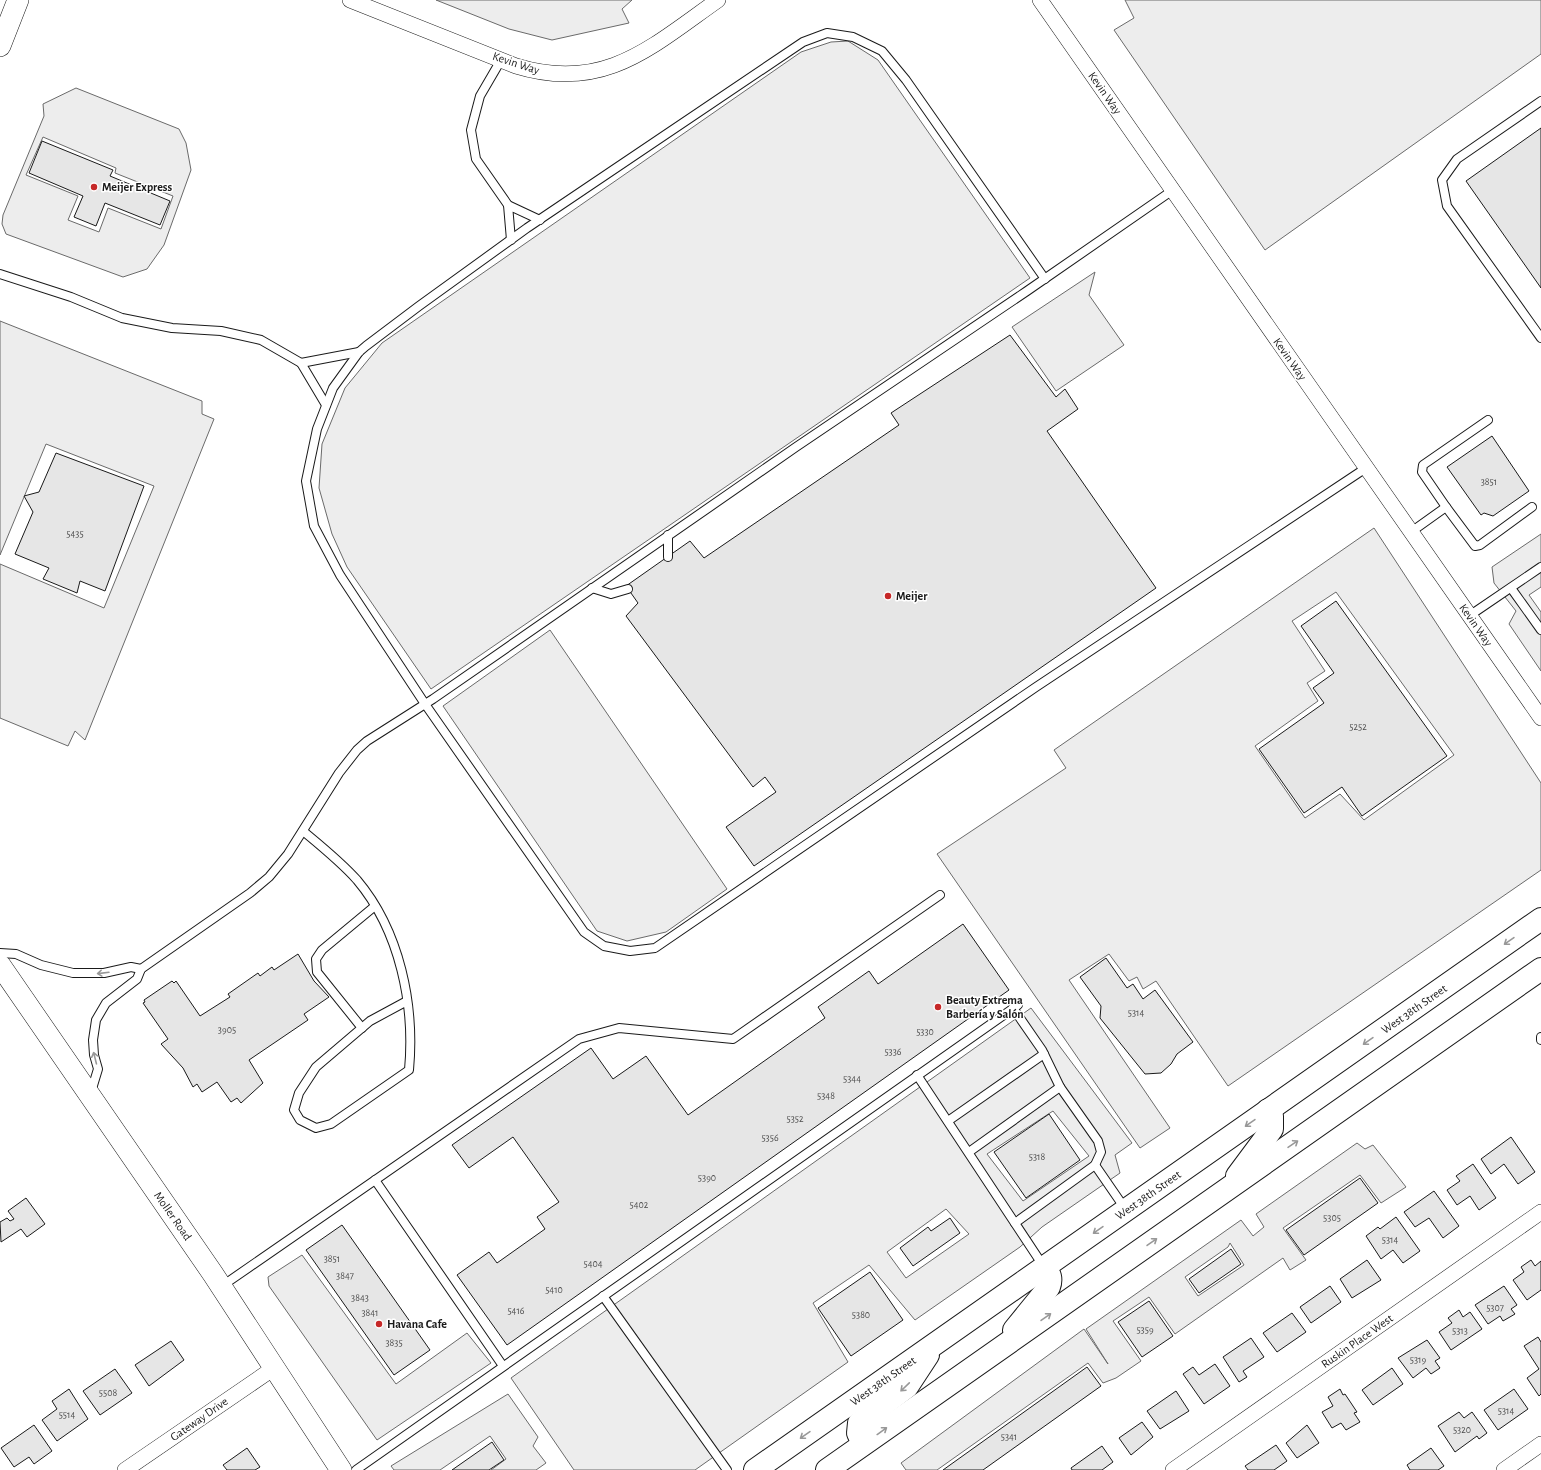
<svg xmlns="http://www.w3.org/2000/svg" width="1541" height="1470" font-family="'Alegreya Sans',sans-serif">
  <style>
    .parking { fill: #ededed; stroke: #6a6a6a; fill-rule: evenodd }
    .building { fill: #e6e6e6; stroke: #1a1a1a }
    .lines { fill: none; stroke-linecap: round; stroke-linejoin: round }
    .service-casing { stroke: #1a1a1a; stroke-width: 10 }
    .minor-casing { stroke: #1a1a1a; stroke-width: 16 }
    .secondary-casing { stroke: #1a1a1a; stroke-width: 22 }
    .primary-casing { stroke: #1a1a1a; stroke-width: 24 }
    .service { stroke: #fff; stroke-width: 8 }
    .minor { stroke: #fff; stroke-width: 15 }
    .secondary { stroke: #fff; stroke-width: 21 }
    .primary { stroke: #fff; stroke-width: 22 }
    .oneway { stroke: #989898 }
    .poi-dot { fill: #c62828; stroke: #fff; stroke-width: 1.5 }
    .labels { text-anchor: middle; stroke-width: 3; stroke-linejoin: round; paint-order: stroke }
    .number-label { font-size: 10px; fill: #4d4d4d }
    .street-label { font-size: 12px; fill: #1a1a1a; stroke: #fff }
    .poi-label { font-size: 12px; font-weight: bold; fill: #1a1a1a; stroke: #fff; text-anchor: start }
  </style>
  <rect width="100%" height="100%" fill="#fff"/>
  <!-- parking -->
  <g class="parking">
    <polygon points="436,0 632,0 622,9 629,23 552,40 509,29"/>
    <polygon points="1125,0 1541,0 1541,54 1265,250 1114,30 1134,18"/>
    <polygon points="848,41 878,60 1030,278 431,689 347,567 332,534 319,488 322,444 345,388 382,343 801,52 831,42"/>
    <path d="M76 88 179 129 186 143 191 170 164 245 147 269 123 277 6 234 2 224 3 215 44 116 43 104ZM43 137 116 168 115 173 173 196 161 229 108 208 99 232 68 220 78 196 26 175Z"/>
    <polygon points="1095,272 1089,295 1124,345 1056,391 1012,327"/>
    <polygon points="0,321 202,401 202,414 214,419 85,740 75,731 68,746 0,718 0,564 104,608 154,486 46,444 0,555"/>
    <path d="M1374 528 1541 783V870L1228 1086 1156 981 1143 989 1137 977 1129 981 1109 954 1069 980 1170 1128 1140 1148 937 854 1066 768 1054 750ZM1336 592 1454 755 1364 820 1340 794 1305 818 1255 746 1318 701 1307 683 1325 671 1292 621Z"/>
    <polygon points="1541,534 1541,587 1529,595 1541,612 1541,671 1509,624 1516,611 1494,583 1492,567"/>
    <polygon points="550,630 727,889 666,932 627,941 597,931 443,706"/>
    <path d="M1031 1008 1132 1143 1115 1155 1120 1173 1042 1227 1020 1247 915 1320 869 1265 813 1303 848 1362 695 1470H574L511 1378ZM1053 1111 1089 1156 1023 1201 987 1154ZM946 1209 969 1234 906 1278 887 1252Z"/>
    <path d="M1357 1143 1365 1149 1373 1145 1406 1187 1381 1203 1360 1175 1283 1228 1306 1260 1290 1270 1283 1258 1175 1334 1149 1297 1113 1321 1141 1361 1116 1378 1103 1383 1088 1363 937 1470H906L901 1463 1084 1329 1108 1364 1086 1329 1241 1220 1253 1236 1264 1227 1256 1214ZM1230 1243 1244 1265 1198 1296 1185 1277 1228 1247Z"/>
    <polygon points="302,1255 396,1384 467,1333 491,1363 377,1440 269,1286 268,1277"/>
    <polygon points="508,1394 538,1437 533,1446 546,1463 536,1470 491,1470 506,1459 490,1436 440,1470 394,1470 391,1466"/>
  </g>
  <!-- building -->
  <g class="building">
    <polygon points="1541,128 1541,288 1466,181"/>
    <polygon points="42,141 113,170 110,176 170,201 160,225 105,203 96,226 74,217 83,196 29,173"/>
    <polygon points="1010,335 1056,397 1065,389 1078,409 1047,431 1156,588 754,866 726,827 776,792 765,777 753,787 626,616 638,603 626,586 690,541 704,558 899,425 891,413"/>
    <polygon points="1492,436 1529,491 1493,516 1484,513 1481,515 1447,467"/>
    <polygon points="56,453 144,486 105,591 80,581 77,593 43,579 49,568 15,554 33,512 24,496 39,492"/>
    <polygon points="1336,601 1447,756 1362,816 1342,787 1304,813 1259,749 1324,703 1313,688 1334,673 1301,626"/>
    <polygon points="963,924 1009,990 507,1345 457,1275 489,1252 497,1263 545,1229 537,1217 559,1202 513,1137 469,1168 452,1145 591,1048 613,1079 646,1056 688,1115 825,1018 818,1007 869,971 878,984"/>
    <polygon points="298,954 314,981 329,997 304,1014 308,1020 249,1060 263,1083 241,1103 237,1098 231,1102 217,1082 202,1092 197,1084 193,1087 183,1068 161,1044 168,1039 143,1003 145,1002 144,1000 172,981 174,983 176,981 200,1016 230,997 228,994 258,973 260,976 272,967 274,970"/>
    <polygon points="1106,958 1127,988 1133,984 1143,999 1155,990 1193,1042 1177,1054 1171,1064 1161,1073 1145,1074 1100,1018 1101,1006 1080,977"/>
    <polygon points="1049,1114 1080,1160 1026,1198 994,1152"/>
    <polygon points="1511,1137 1535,1172 1518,1184 1504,1164 1491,1174 1481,1159"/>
    <polygon points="1473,1164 1496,1198 1479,1210 1470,1196 1457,1205 1447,1190 1460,1181 1456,1176"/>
    <polygon points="1360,1178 1378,1203 1304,1255 1286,1230"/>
    <polygon points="1434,1191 1459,1226 1443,1238 1429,1218 1415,1227 1404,1212"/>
    <polygon points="26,1198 45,1224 27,1237 21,1229 1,1242 0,1222 7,1218 10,1221 14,1219 8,1211"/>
    <polygon points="1396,1217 1420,1251 1403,1263 1393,1250 1381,1259 1366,1236 1378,1227 1380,1229"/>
    <polygon points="950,1218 960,1233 913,1266 900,1248 928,1227 931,1231"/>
    <polygon points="342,1225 430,1350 394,1375 306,1250"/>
    <polygon points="1231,1249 1241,1264 1199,1293 1189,1279"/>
    <polygon points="1367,1260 1381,1280 1352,1298 1340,1279"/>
    <polygon points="1531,1260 1535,1266 1541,1261 1541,1290 1527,1300 1513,1280 1524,1272 1521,1267"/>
    <polygon points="870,1272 903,1320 851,1356 818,1308"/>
    <polygon points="1330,1286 1341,1302 1311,1323 1300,1307"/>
    <polygon points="1504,1286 1517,1305 1511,1309 1515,1314 1503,1321 1500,1316 1488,1324 1475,1305"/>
    <polygon points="1149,1301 1173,1336 1142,1357 1118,1322"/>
    <polygon points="1459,1310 1463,1317 1470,1312 1482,1329 1451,1350 1439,1332 1452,1323 1448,1318"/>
    <polygon points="1292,1313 1306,1332 1277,1352 1263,1333"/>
    <polygon points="1538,1337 1541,1342 1541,1394 1539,1396 1527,1378 1539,1369 1524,1346"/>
    <polygon points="1251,1338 1264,1357 1243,1371 1247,1377 1239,1382 1223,1357"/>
    <polygon points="1427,1340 1440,1358 1435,1361 1440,1368 1431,1374 1426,1368 1413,1378 1398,1358"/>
    <polygon points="171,1341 184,1360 149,1386 135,1365"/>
    <polygon points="1215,1364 1230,1386 1204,1404 1183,1374 1193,1367 1199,1375"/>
    <polygon points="1087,1367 1101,1386 983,1470 943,1470"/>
    <polygon points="1392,1368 1403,1384 1373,1405 1362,1390"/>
    <polygon points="115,1369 132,1393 100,1415 83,1391"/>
    <polygon points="69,1389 88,1419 57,1441 42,1420 57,1409 52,1401"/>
    <polygon points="1340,1389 1343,1395 1345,1394 1357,1412 1354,1413 1360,1422 1346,1430 1341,1423 1332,1428 1322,1412 1333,1406 1328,1397"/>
    <polygon points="1514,1389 1528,1409 1498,1430 1484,1410"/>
    <polygon points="1176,1391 1189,1411 1160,1429 1147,1411"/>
    <polygon points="1459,1412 1464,1418 1472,1412 1487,1433 1479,1439 1477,1436 1455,1452 1438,1426"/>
    <polygon points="1142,1422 1153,1437 1131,1455 1119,1438"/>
    <polygon points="34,1425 52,1451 34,1464 29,1457 14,1467 1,1448"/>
    <polygon points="1307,1425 1319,1443 1297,1458 1286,1443"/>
    <polygon points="492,1442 504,1460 489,1470 452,1470"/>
    <polygon points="1276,1445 1287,1461 1274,1470 1248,1470 1245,1466"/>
    <polygon points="1102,1446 1113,1462 1102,1470 1072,1470 1071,1468"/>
    <polygon points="247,1448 260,1467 255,1470 227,1470 223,1465"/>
    <polygon points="1431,1448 1444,1466 1438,1470 1410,1470 1407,1465"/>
  </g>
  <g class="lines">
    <defs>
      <g id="service">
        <polyline points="501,60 480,96 471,130 476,159 508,205"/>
        <polyline points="1541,101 1457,159 1442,180 1447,206 1541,338"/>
        <polyline points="511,240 508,205 540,220"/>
        <polyline points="0,274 71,297 122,318 172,328 221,331 261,340 301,363"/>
        <polyline points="1045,279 906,80 882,51 853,37 827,33 803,42 527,228 419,306 366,346 359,352 333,388 317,429 306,481 314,526 340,575 425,704 584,932 604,946 630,951 655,948 1036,687 1366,468"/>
        <polyline points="326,405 301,363 359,352"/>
        <polyline points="1446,507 1422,472 1423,465 1488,420"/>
        <polyline points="1411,532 1446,507 1475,546 1480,545 1532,507"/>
        <polyline points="668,557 668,535"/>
        <polyline points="592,588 611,594 628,589"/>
        <polyline points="1511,588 1541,630"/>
        <polyline points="1469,616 1541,567"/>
        <path d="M303 831C321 846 341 862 357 880 400 931 415 1005 409 1070L331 1124 316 1128 300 1120 294 1110 299 1093 316 1067 370 1021 407 1001"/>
        <polyline points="0,953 16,954 41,965 73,973 104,973 131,967 141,969"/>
        <polyline points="1013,1008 1042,1050 1060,1087 1098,1141 1101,1152 1095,1165"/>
        <polyline points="362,1028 317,972 316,959 322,950 375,906"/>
        <polyline points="1541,1037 1541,1040"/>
        <polyline points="917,1075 1044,1267"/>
        <polyline points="91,1092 98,1069 94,1055 93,1040 96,1020 106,1003 137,979 141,969 250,893 269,877 288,854 339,773 357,750 367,741 433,699 796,447 1027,291 1173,190"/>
        <polyline points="948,1121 1044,1054"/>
        <polyline points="969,1152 1060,1087"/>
        <polyline points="375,1180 503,1366"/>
        <polyline points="1015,1223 1095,1165 1126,1210"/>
        <polyline points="222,1286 579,1039 619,1028 733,1039 940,895"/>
        <polyline points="603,1296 727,1470"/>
        <polyline points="356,1470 1018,1005"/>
      </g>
      <g id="minor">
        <path d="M350 0 516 66C604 93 651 47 718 0"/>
        <polyline points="1040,0 1541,718"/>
        <polyline points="125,1470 274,1368"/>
        <polyline points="1173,1470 1541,1212"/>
        <polyline points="1504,1470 1541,1444"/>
      </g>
      <g id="secondary">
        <polyline points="0,46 18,0"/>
        <polyline points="0,965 213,1274 341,1470"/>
      </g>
      <g id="primary">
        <polyline points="1237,1176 1272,1129 1272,1116 1268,1110"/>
        <path d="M1014 1330 1049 1287C1052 1279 1050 1274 1045 1267"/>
        <polyline points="863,1444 858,1433 859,1423 907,1387 928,1355"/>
        <polyline points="755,1470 1541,919"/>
        <polyline points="827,1470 1541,969"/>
      </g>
    </defs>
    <!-- service casing -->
    <use href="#service" class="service-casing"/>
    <!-- minor casing -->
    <use href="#minor" class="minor-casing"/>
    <!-- secondary casing -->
    <use href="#secondary" class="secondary-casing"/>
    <!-- primary casing -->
    <use href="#primary" class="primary-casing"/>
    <!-- service -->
    <use href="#service" class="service"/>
    <!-- minor -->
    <use href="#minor" class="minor"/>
    <!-- secondary -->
    <use href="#secondary" class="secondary"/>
    <!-- primary -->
    <use href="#primary" class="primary"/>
  </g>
  <!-- one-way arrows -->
  <defs><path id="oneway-shaft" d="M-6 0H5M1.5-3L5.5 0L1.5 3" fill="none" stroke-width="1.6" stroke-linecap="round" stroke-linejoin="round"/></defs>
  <g class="oneway">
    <use href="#oneway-shaft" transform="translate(1509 941) rotate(145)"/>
    <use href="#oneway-shaft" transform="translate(103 973) rotate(173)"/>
    <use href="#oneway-shaft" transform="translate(1368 1041) rotate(145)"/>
    <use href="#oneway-shaft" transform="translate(95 1058) rotate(-104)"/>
    <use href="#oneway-shaft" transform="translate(1250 1123) rotate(145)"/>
    <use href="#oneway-shaft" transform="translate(1293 1144) rotate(-34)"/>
    <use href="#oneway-shaft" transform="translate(1098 1230) rotate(145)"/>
    <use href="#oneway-shaft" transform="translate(1152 1242) rotate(-35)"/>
    <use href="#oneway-shaft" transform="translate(1046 1317) rotate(-35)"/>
    <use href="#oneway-shaft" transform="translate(905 1387) rotate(136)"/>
    <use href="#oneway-shaft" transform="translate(882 1431) rotate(-36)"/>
    <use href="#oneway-shaft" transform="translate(805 1435) rotate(145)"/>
  </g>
  <!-- markers -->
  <g class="poi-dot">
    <circle cx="94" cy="187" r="4"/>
    <circle cx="888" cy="596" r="4"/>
    <circle cx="938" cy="1007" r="4"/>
    <circle cx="379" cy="1324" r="4"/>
  </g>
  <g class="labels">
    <!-- number labels -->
    <g class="number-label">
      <text x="1489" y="485">3851</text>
      <text x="75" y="537">5435</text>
      <text x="1358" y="730">5252</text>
      <text x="1136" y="1016">5314</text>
      <text x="227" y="1033">3905</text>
      <text x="925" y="1035">5330</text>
      <text x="893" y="1055">5336</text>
      <text x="852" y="1082">5344</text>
      <text x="826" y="1099">5348</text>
      <text x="795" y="1122">5352</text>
      <text x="770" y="1141">5356</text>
      <text x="1037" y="1160">5318</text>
      <text x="707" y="1181">5390</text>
      <text x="639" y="1208">5402</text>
      <text x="1332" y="1221">5305</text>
      <text x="1390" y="1243">5314</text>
      <text x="332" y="1262">3851</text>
      <text x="593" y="1267">5404</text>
      <text x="345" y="1279">3847</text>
      <text x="554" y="1293">5410</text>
      <text x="360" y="1301">3843</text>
      <text x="1495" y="1311">5307</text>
      <text x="516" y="1314">5416</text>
      <text x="370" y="1316">3841</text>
      <text x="861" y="1318">5380</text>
      <text x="1145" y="1333">5359</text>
      <text x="1460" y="1334">5313</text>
      <text x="394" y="1346">3835</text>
      <text x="1418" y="1363">5319</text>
      <text x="108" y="1396">5508</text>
      <text x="1506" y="1414">5314</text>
      <text x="67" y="1418">5514</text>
      <text x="1462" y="1433">5320</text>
      <text x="1009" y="1440">5341</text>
    </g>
    <!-- street labels -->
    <g class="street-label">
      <text transform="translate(516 63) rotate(18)" y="4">Kevin Way</text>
      <text transform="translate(1105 93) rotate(55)" y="4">Kevin Way</text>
      <text transform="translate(1290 359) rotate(55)" y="4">Kevin Way</text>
      <text transform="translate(1476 625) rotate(55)" y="4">Kevin Way</text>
      <text transform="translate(1414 1009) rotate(-35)" y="4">West 38th Street</text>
      <text transform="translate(1148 1195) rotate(-35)" y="4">West 38th Street</text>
      <text transform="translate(173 1216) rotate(55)" y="4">Moller Road</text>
      <text transform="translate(1357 1341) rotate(-35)" y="4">Ruskin Place West</text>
      <text transform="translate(883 1381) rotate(-35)" y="4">West 38th Street</text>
      <text transform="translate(199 1419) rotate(-35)" y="4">Gateway Drive</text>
    </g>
    <!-- poi labels -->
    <g class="poi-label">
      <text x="102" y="191">Meijer Express</text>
      <text x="896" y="600">Meijer</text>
      <text x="946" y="1004">Beauty Extrema<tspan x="946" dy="14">Barbería y Salón</tspan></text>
      <text x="387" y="1328">Havana Cafe</text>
    </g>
  </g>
</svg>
